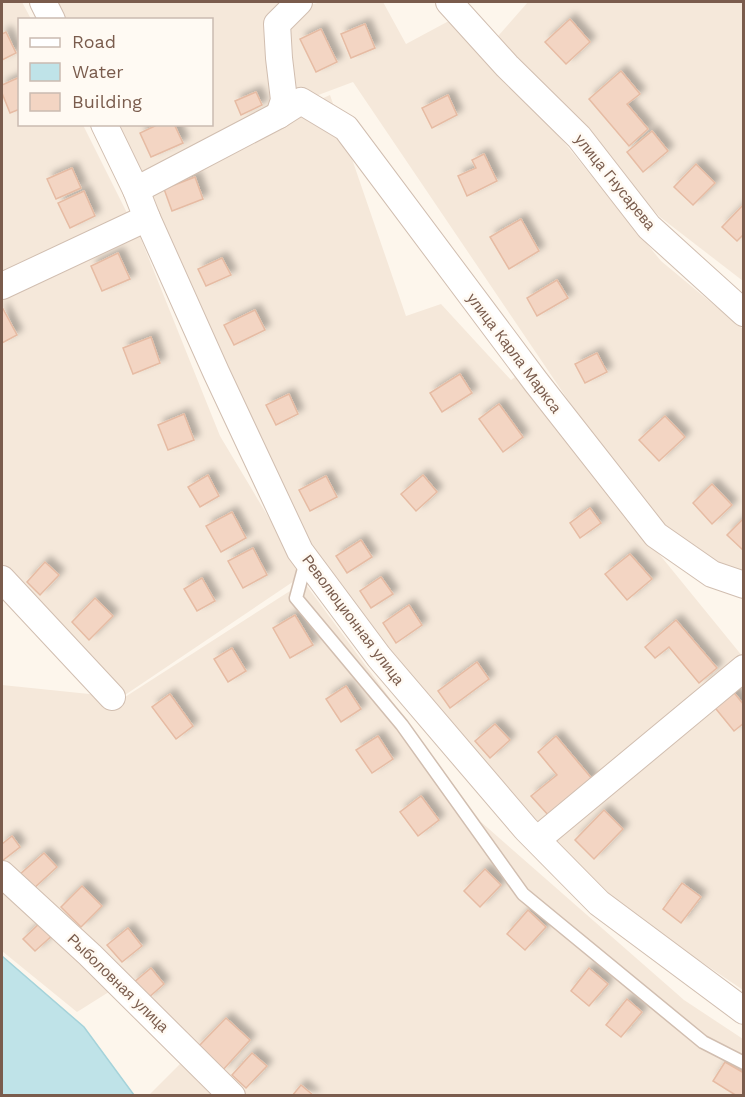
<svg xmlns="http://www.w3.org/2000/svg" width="745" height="1097" font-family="'Work Sans',sans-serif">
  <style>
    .residential { fill: #f5e8da }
    .water { fill: #bfe3e8; stroke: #a5d3da; stroke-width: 1.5 }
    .building { fill: #f3d5c3; stroke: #e6bba3; stroke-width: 1.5; filter: url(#shadow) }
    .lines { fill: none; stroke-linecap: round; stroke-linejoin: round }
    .service-casing { stroke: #d1beb0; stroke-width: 15 }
    .minor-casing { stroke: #d1beb0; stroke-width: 28 }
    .service { stroke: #fff; stroke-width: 12 }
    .minor { stroke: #fff; stroke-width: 26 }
    .labels { text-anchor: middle; stroke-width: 5; stroke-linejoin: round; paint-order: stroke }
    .street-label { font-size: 15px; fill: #7a5c4d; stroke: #fffaf3 }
  </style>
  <defs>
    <filter id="shadow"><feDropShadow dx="5.5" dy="-5.5" stdDeviation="3" flood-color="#0004"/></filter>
  </defs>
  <rect width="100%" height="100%" fill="#fdf6ec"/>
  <!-- residential -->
  <g class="residential">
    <polygon points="2,2 22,2 31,19 20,20 20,124 83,125 133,225 135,224 220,436 303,575 122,697 125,697 304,582 481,822 684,1000 743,1039 743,1095 149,1095 180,1064 201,1083 112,990 77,1012 2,951 2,685 99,695 2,593"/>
    <polygon points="43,2 296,2 278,14 321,2 383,2 406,44 460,15 661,261 743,329 743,582 663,530 593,437 353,82 281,109 195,156 330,95 406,316 441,304 511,380 515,377 743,657 743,990 675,944 544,848 306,551 100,125 212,124 212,20 51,19"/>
    <polygon points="528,2 743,2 743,281 660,217 492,43"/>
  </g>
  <!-- water -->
  <polygon class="water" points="2,956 84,1027 134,1095 2,1095"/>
  <!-- building -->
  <g class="building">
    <polygon points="570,19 590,42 566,64 545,42"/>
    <polygon points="365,24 375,48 351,58 341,34"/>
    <polygon points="321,29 337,62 316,72 300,39"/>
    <polygon points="6,32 16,53 2,60 2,34"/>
    <polygon points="621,71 640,94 627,104 648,129 629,146 589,99"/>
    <polygon points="20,77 20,109 10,113 2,93 2,85"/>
    <polygon points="256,92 262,105 241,115 235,101"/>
    <polygon points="448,95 457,115 432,128 422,108"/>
    <polygon points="159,124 174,124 183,143 151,157 140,133"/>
    <polygon points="652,131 668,151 643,172 627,152"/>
    <polygon points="484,154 497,181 467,196 458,176 476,168 472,160"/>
    <polygon points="696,164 715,183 693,205 674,187"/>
    <polygon points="72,168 81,188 56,199 47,179"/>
    <polygon points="195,177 203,199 172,211 164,189"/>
    <polygon points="84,191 95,216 70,228 58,203"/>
    <polygon points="744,204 744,234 737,241 722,227"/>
    <polygon points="521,219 539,251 509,269 490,237"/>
    <polygon points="118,253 130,279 102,291 91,266"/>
    <polygon points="222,258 231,275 206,286 198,269"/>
    <polygon points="557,280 568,298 537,316 527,298"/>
    <polygon points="2,307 17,335 2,343"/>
    <polygon points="255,310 265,330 234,345 224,325"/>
    <polygon points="151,337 160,363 133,374 123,348"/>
    <polygon points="597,353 607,372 585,383 575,364"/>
    <polygon points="460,374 472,393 442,412 430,393"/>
    <polygon points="289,394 298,414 276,425 266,405"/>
    <polygon points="499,404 523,437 503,452 479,419"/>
    <polygon points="184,414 194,440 168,450 158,425"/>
    <polygon points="665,416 685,437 659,461 639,440"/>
    <polygon points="208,475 219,496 200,507 188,487"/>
    <polygon points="423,475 437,492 416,511 401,494"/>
    <polygon points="326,476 337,497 310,511 299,490"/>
    <polygon points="712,484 732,505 712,524 693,503"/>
    <polygon points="590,508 601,523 580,538 570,523"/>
    <polygon points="232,512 246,538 221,552 206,526"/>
    <polygon points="744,518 744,550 743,550 727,535"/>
    <polygon points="361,540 372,557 347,573 336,556"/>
    <polygon points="253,548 267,575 243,588 228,561"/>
    <polygon points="630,554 652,579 627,600 605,574"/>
    <polygon points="45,562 59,575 40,595 27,582"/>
    <polygon points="381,577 393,594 371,608 360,591"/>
    <polygon points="202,578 215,601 197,611 184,589"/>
    <polygon points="95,598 113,616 89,640 72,622"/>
    <polygon points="409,605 422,625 396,643 383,623"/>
    <polygon points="295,615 313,645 290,658 273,628"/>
    <polygon points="676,620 717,668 699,683 669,647 655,658 645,647"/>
    <polygon points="232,648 246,671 228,682 214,659"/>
    <polygon points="477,662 489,679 450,708 438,691"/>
    <polygon points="346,686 361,709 341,722 326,699"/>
    <polygon points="731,689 744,705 744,723 734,731 712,704"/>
    <polygon points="170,694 193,726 176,739 152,707"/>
    <polygon points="495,724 510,740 490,758 475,741"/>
    <polygon points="378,736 393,759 372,773 356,750"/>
    <polygon points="556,736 593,780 549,816 531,796 557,775 538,752"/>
    <polygon points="421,796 439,820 418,836 400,812"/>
    <polygon points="604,810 623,829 594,859 575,840"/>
    <polygon points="12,836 20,847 2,861 2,844"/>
    <polygon points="44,853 57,867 32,890 19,875"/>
    <polygon points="485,869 501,885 480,907 464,891"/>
    <polygon points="682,883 701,897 681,923 663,909"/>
    <polygon points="82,886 102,906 81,927 61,907"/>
    <polygon points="528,910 546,927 525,950 507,934"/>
    <polygon points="42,921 54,934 35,951 23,939"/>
    <polygon points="128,928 142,946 122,962 107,945"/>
    <polygon points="151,968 164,984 147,999 133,983"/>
    <polygon points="589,968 608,984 589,1006 571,991"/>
    <polygon points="627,999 642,1012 621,1037 606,1025"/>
    <polygon points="226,1018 250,1040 222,1071 197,1048"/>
    <polygon points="252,1053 267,1066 246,1088 232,1075"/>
    <polygon points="725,1062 744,1073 744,1096 737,1096 713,1081"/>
    <polygon points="301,1085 314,1096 292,1096"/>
  </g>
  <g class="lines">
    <defs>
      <polyline id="service" points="306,561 296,598 402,725 523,894 703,1042 744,1063"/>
      <g id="minor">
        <polyline points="43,2 52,20"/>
        <polyline points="449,2 507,66 579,137 649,227 744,313"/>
        <polyline points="279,115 284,100 279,58 277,24 299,2"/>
        <polyline points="104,124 136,190 147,218 216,372 300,551 379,657 526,829 599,903 744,1011"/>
        <polyline points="136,190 279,115 301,101 346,128 536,382 656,535 712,574 744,585"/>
        <polyline points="2,286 147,218"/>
        <polyline points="2,579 112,697"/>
        <polyline points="538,839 744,668"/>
        <polyline points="2,874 90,955 232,1096"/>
      </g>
    </defs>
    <!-- service casing -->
    <use href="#service" class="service-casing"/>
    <!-- minor casing -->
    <use href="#minor" class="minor-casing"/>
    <!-- service -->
    <use href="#service" class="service"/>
    <!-- minor -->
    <use href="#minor" class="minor"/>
  </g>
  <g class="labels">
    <!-- street labels -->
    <g class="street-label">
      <text transform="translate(615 182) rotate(51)" y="5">улица Гнусарева</text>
      <text transform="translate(514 353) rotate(53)" y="5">улица Карла Маркса</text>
      <text transform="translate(353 620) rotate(53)" y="5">Революционная улица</text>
      <text transform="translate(118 983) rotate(44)" y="5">Рыболовная улица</text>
    </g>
  </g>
  <!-- border -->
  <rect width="745" height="1097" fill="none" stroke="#7a5c4d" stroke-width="6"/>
  <!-- legend -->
  <rect x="18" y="18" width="195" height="108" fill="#fffaf3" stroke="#cabbb1" stroke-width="1.5"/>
  <rect x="30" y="38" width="30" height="9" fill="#ffffff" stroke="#cabbb1" stroke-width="1.5"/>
  <text x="72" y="48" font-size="18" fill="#7a5c4d">Road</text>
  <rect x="30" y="63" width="30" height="18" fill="#bfe3e8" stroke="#cabbb1" stroke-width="1.5"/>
  <text x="72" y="78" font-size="18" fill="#7a5c4d">Water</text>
  <rect x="30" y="93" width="30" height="18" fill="#f3d5c3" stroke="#cabbb1" stroke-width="1.5"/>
  <text x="72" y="108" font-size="18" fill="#7a5c4d">Building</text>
</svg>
